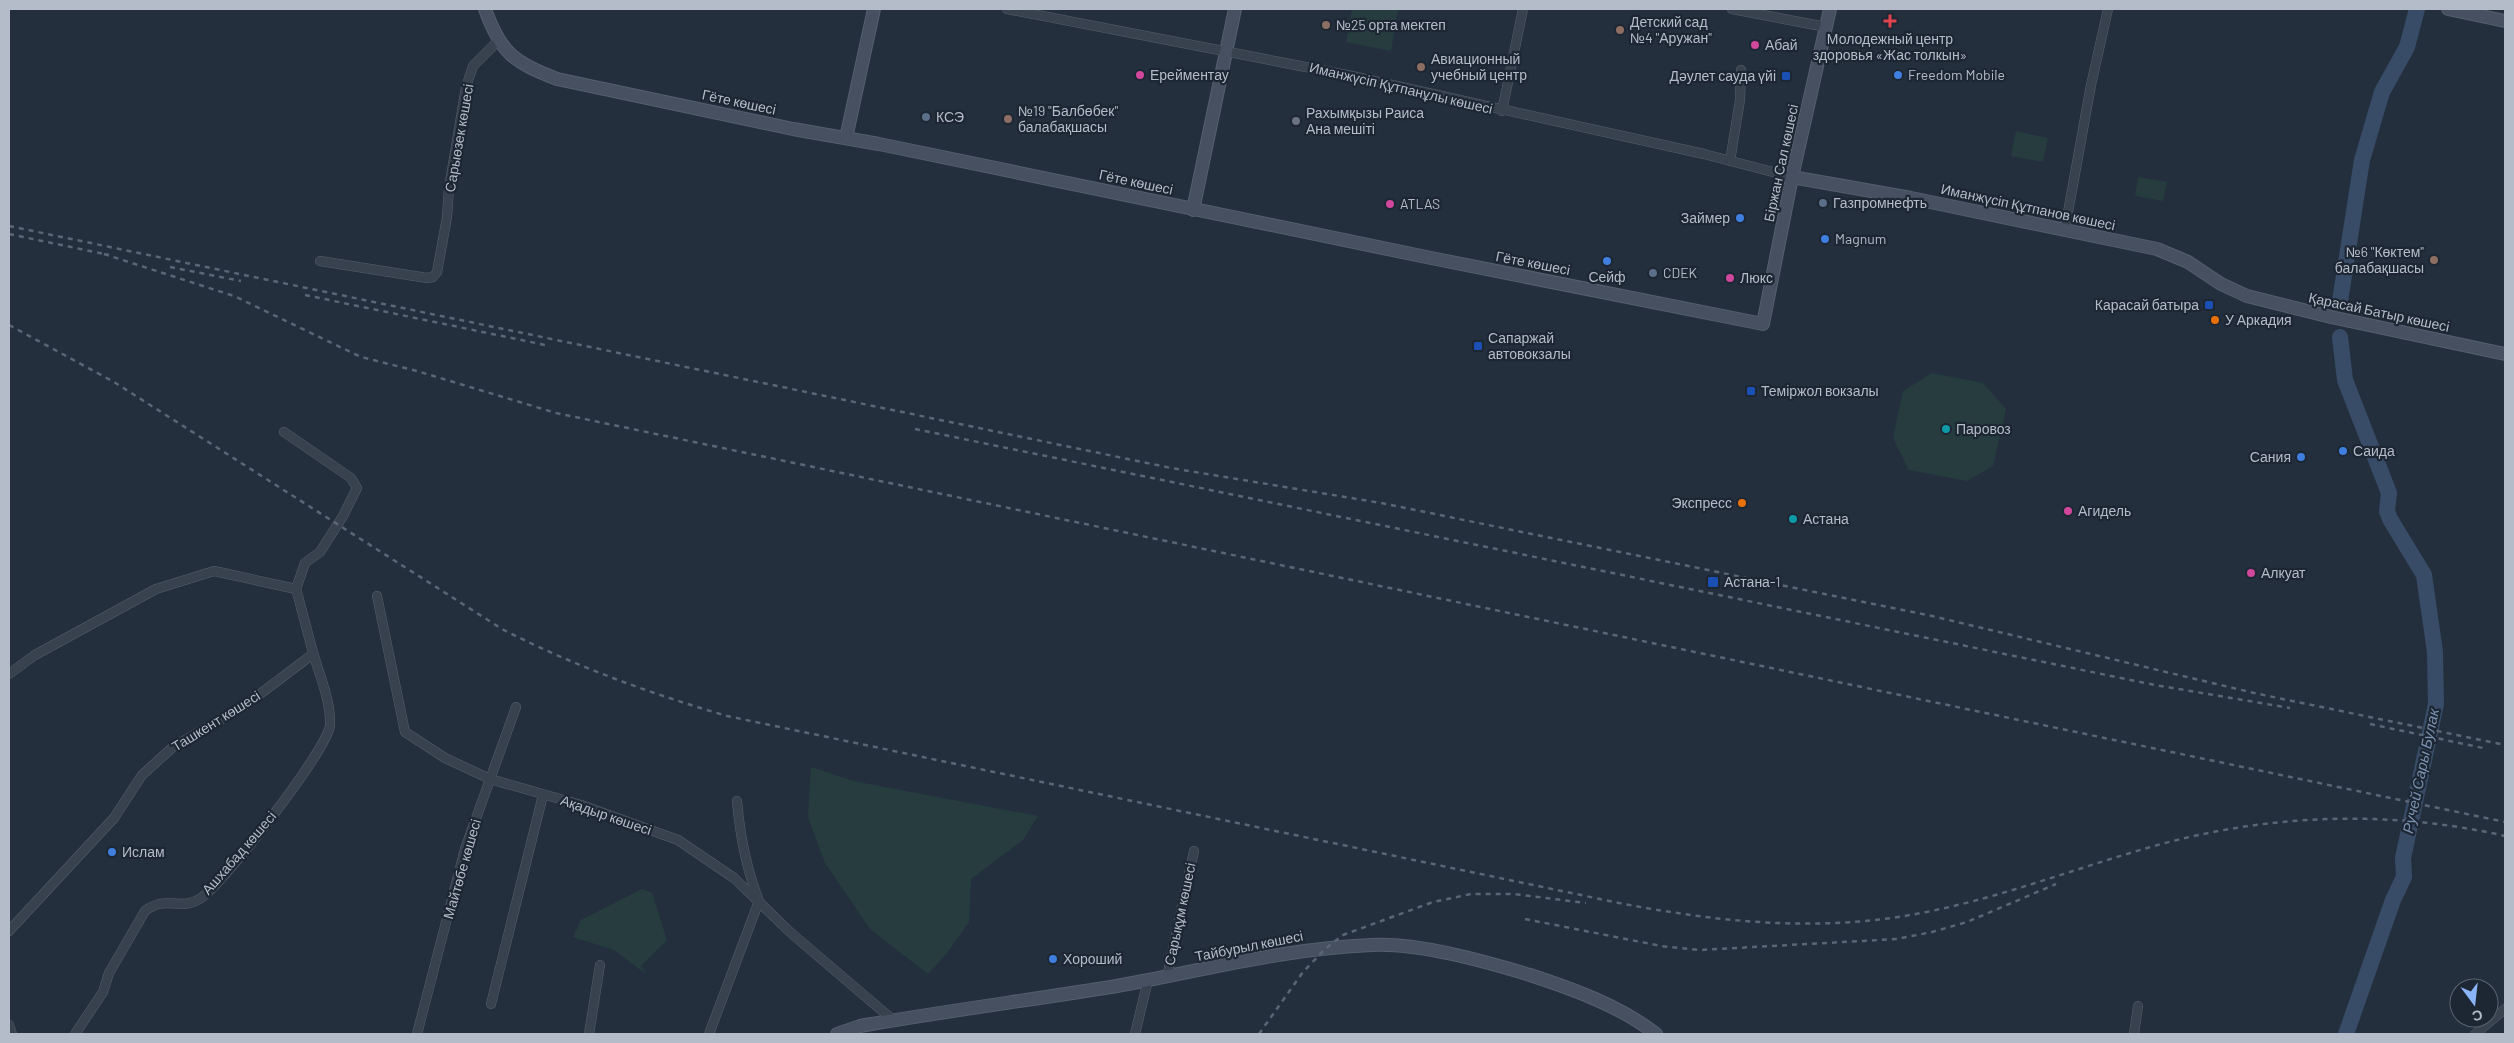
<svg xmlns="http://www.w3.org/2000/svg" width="2514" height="1043" font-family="Barlow,sans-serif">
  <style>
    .green { fill: #263c3f }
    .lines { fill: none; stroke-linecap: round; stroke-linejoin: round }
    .river { stroke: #394c67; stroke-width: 16 }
    .street-casing { stroke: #565f6c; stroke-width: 10 }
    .secondary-casing { stroke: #565f6c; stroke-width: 14 }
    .street { stroke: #38414e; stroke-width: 9 }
    .secondary { stroke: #465061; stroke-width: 12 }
    .rail { stroke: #5a6575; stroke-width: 2.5; stroke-dasharray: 5 5; stroke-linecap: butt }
    .health-dot { fill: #e0444e; stroke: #1d2633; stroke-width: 2 }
    .education-dot { fill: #8d6e63; stroke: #1d2633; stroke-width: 2 }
    .hotel-dot { fill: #d1479c; stroke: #1d2633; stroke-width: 2 }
    .shop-dot { fill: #3f7fe0; stroke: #1d2633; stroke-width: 2 }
    .transit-dot { fill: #1a4fb4; stroke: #1d2633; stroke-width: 2 }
    .service-dot { fill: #5c6f8a; stroke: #1d2633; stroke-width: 2 }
    .worship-dot { fill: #6b7280; stroke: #1d2633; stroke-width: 2 }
    .food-dot { fill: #e8710a; stroke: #1d2633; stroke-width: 2 }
    .culture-dot { fill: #0f9aa8; stroke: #1d2633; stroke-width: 2 }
    .labels { text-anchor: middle; stroke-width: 4.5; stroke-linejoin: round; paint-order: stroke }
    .poi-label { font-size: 14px; fill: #b4bcc9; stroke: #1d2633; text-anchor: start }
    .street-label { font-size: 14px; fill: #b4bcc9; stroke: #1d2633 }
    .water-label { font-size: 15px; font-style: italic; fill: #7c92b1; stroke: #1d2633 }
  </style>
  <rect width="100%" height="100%" fill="#242f3e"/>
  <!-- green -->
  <g class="green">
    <polygon points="1352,9 1398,9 1391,51 1346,42"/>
    <polygon points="2016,131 2048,138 2043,162 2011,156"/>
    <polygon points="2138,177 2167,182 2163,201 2135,196"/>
    <polygon points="1932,373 1983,383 2006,409 1993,466 1967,481 1909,470 1893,438 1903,391"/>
    <polygon points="811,767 853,781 1038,816 1023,840 971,879 969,922 947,953 928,974 870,929 825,863 808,817"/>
    <polygon points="642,889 652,893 667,940 641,966 646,974 614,950 573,937 581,920"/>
  </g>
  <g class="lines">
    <!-- river -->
    <g class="river">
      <polyline points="2340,301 2362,160 2382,92 2407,47 2417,9"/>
      <polyline points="2340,337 2345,380 2389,493 2387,511 2390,519 2424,575 2435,652 2436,704 2403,858 2404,877 2393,900 2346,1034"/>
    </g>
    <defs>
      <g id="street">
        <polyline points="1007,9 1347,75 1704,154 1792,177"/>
        <polyline points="1732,9 1826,27"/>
        <polyline points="1502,111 1523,9"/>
        <polyline points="1730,161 1740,100 1741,70"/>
        <polyline points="2065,229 2091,85 2108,9"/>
        <polyline points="320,261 427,278 433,277 437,272 447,217 449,188 466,87 473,66 499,40"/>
        <polyline points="284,432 351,478 357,488 343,516 320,552 305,563 296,589"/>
        <polyline points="377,596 405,732 445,758 490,779 581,805 678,840 734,878 791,933 893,1020"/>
        <path d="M9 674 35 655 156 589 214 571 296 589C302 610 307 631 313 652 319 675 331 700 330 725 328 749 224 883 201 898 181 912 167 894 145 911L109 973 103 992 75 1034"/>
        <polyline points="9,931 114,818 142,775 173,747 244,706 313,654"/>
        <polyline points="1167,977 1194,851"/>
        <polyline points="491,1004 543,795"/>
        <polyline points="9,1025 12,1034"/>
        <polyline points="417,1034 465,849 516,707"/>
        <polyline points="589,1034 600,965"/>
        <path d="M709 1034 759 901C746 868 740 836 737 801"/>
        <polyline points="1135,1034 1148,980"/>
        <polyline points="2134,1034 2138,1006"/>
        <polyline points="2475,1034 2505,1009"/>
      </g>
      <g id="secondary">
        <path d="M485 9C501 54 514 62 557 79L793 129 879 144 1436 259 1763 324 1792 177 1830 9"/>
        <polyline points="2448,9 2505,21"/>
        <polyline points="846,138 874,9"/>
        <polyline points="1792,177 1911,198 2157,249 2188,262 2221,284 2247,296 2331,317 2505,354"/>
        <polyline points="1193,210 1235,9"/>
        <path d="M837 1034 860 1026C945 1011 1031 1000 1117 986 1201 971 1286 948 1372 945 1420 943 1484 961 1530 975 1573 989 1620 1006 1656 1034"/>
      </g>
    </defs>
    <!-- street casing -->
    <use href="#street" class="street-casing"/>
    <!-- secondary casing -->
    <use href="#secondary" class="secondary-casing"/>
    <!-- street -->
    <use href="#street" class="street"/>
    <!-- secondary -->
    <use href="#secondary" class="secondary"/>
    <!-- rail -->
    <g class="rail">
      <polyline points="9,226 1171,468 1381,503 1932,616 2254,693 2505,745"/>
      <polyline points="9,234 109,255"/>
      <polyline points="104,254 234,296 361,357 417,371 556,413 2505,822"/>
      <polyline points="170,267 241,281"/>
      <polyline points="305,295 550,346"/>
      <path d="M9 325 114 382 502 629C574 666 649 693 727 716L1619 903C1712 921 1805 931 1898 917 1984 904 2064 872 2147 848 2264 814 2387 809 2505 836"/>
      <polyline points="915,429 2155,685 2290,708"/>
      <polyline points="2370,724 2483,748"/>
      <polyline points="1525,919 1661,946 1700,950 1897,939 1932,932 1967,922 2056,884"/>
      <polyline points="1259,1034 1303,972 1325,949 1343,935 1433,902 1471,894 1514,894 1586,903"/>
    </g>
  </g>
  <!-- markers -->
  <path class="health-dot" d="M1887.5 13.5h5v5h5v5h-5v5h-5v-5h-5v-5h5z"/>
  <g class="education-dot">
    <circle cx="1326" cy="25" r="5"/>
    <circle cx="1620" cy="30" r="5"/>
    <circle cx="1421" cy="67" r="5"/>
    <circle cx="1008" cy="119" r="5"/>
    <circle cx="2434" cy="260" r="5"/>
  </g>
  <g class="hotel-dot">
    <circle cx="1755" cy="45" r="5"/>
    <circle cx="1140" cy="75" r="5"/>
    <circle cx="1390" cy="204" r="5"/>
    <circle cx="1730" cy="278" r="5"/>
    <circle cx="2068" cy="511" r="5"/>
    <circle cx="2251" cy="573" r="5"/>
  </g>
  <g class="shop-dot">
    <circle cx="1898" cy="75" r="5"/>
    <circle cx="1740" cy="218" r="5"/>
    <circle cx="1825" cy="239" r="5"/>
    <circle cx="1607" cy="261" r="5"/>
    <circle cx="2343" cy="451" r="5"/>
    <circle cx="2301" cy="457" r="5"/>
    <circle cx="112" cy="852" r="5"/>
    <circle cx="1053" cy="959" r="5"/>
  </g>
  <g class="transit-dot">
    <rect x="1781" y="71" width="10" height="10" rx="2.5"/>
    <rect x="2204" y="300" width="10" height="10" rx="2.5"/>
    <rect x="1473" y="341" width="10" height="10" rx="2.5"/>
    <rect x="1746" y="386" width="10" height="10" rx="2.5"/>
    <rect x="1707" y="576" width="12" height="12" rx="2.5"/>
  </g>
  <g class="service-dot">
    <circle cx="926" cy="117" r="5"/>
    <circle cx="1823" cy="203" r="5"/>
    <circle cx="1653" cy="273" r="5"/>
  </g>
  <circle class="worship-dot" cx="1296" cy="121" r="5"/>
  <g class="food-dot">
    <circle cx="2215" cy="320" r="5"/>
    <circle cx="1742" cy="503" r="5"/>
  </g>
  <g class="culture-dot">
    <circle cx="1946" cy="429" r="5"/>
    <circle cx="1793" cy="519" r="5"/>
  </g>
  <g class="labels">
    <!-- poi labels -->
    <g class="poi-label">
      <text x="1630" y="27">Детский сад<tspan x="1630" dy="16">№4 "Аружан"</tspan></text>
      <text x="1336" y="30">№25 орта мектеп</text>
      <text x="1890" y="44" text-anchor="middle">Молодежный центр<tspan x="1890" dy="16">здоровья «Жас толкын»</tspan></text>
      <text x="1765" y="50">Абай</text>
      <text x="1431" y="64">Авиационный<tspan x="1431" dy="16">учебный центр</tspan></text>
      <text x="1150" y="80">Ерейментау</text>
      <text x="1908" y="80">Freedom Mobile</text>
      <text x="1776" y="81" text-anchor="end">Дәулет сауда үйі</text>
      <text x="1018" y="116">№19 "Балбөбек"<tspan x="1018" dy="16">балабақшасы</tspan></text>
      <text x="1306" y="118">Рахымқызы Раиса<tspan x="1306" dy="16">Ана мешіті</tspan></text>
      <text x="936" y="122">КСЭ</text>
      <text x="1833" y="208">Газпромнефть</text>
      <text x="1400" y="209">ATLAS</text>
      <text x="1730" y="223" text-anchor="end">Займер</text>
      <text x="1835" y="244">Magnum</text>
      <text x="2424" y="257" text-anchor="end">№6 "Көктем"<tspan x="2424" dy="16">балабақшасы</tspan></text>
      <text x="1663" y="278">CDEK</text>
      <text x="1607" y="282" text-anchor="middle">Сейф</text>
      <text x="1740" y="283">Люкс</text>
      <text x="2199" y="310" text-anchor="end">Карасай батыра</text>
      <text x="2225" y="325">У Аркадия</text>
      <text x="1488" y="343">Сапаржай<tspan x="1488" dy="16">автовокзалы</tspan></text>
      <text x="1761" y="396">Теміржол вокзалы</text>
      <text x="1956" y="434">Паровоз</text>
      <text x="2353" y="456">Саида</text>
      <text x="2291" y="462" text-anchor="end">Сания</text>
      <text x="1732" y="508" text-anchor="end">Экспресс</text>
      <text x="2078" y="516">Агидель</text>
      <text x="1803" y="524">Астана</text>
      <text x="2261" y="578">Алкуат</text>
      <text x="1724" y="587">Астана-1</text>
      <text x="122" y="857">Ислам</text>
      <text x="1063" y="964">Хороший</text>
    </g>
    <!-- street labels -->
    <g class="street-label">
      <text transform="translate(1401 88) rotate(13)" y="5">Иманжүсіп Құтпанұлы көшесі</text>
      <text transform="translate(739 102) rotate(12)" y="5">Гёте көшесі</text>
      <text transform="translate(459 138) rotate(-80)" y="5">Сарыөзек көшесі</text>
      <text transform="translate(1781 163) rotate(-78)" y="5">Біржан Сал көшесі</text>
      <text transform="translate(1136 182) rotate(12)" y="5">Гёте көшесі</text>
      <text transform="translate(2028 207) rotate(12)" y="5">Иманжүсіп Құтпанов көшесі</text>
      <text transform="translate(1533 263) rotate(11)" y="5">Гёте көшесі</text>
      <text transform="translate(2379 312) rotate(12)" y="5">Қарасай Батыр көшесі</text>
      <text transform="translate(216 721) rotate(-32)" y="5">Ташкент көшесі</text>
      <text transform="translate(606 815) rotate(19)" y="5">Ақадыр көшесі</text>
      <text transform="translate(239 853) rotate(-49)" y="5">Ашхабад көшесі</text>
      <text transform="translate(462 869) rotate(-74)" y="5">Майтөбе көшесі</text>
      <text transform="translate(1180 914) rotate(-78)" y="5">Сарықұм көшесі</text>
      <text transform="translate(1249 946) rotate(-11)" y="5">Тайбурыл көшесі</text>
    </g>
    <!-- water labels -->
    <g class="water-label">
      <text transform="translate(2421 771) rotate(-78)" y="5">Ручей Сары Булак</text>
    </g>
  </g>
  <!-- border -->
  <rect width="2514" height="1043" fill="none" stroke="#b4bcc9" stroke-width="20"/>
  <!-- north arrow -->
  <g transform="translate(2474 1003) rotate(165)"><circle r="24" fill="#1d2633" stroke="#59626f"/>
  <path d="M0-4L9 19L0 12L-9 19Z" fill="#8ab4f8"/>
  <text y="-8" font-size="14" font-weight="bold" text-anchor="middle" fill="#b4bcc9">С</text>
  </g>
</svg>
